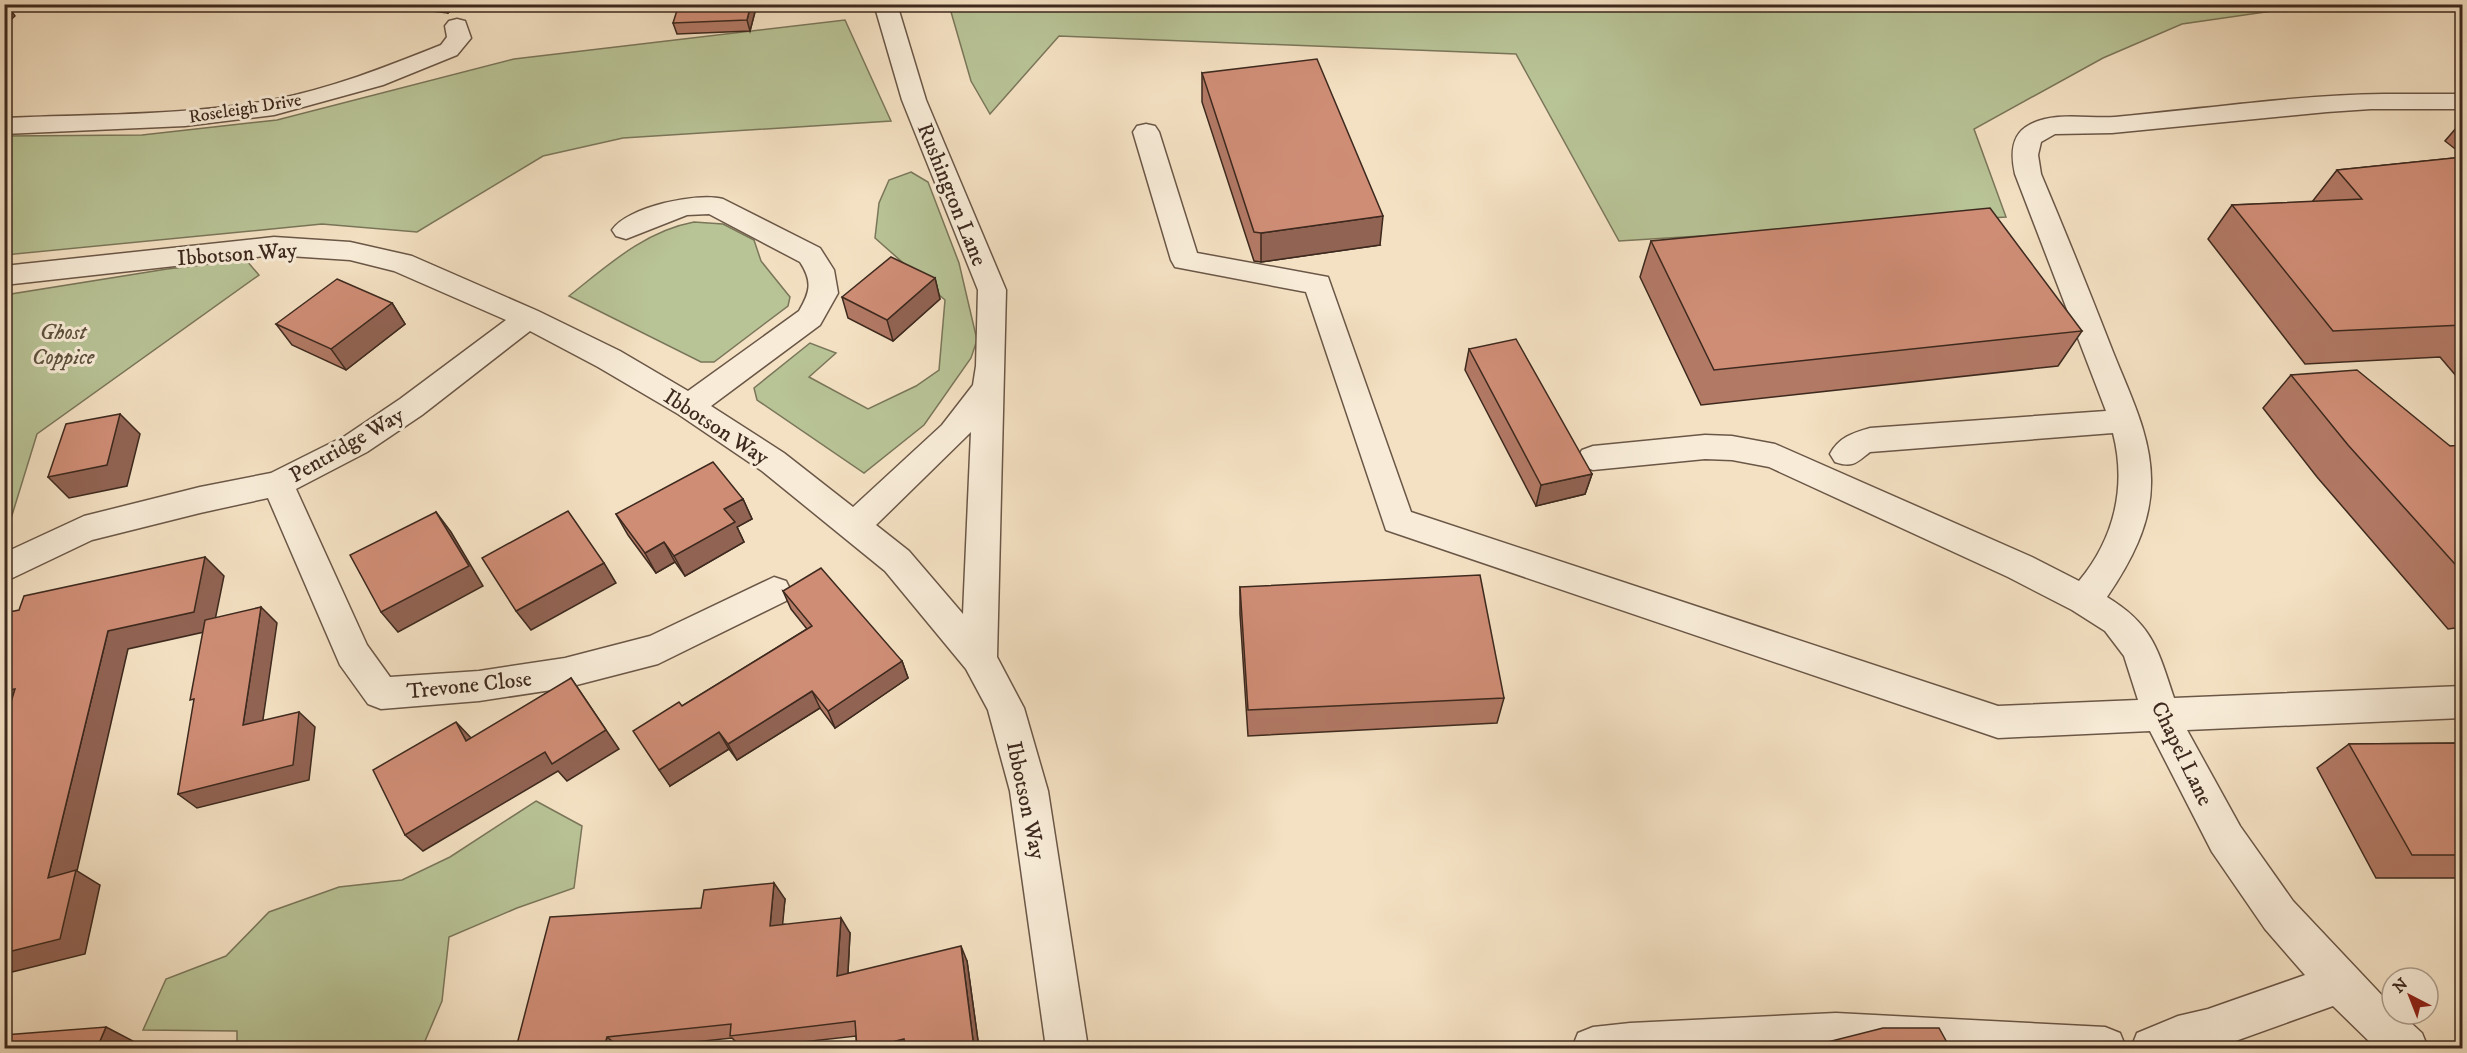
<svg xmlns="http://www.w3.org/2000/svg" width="2467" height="1053" font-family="'IM FELL DW Pica',serif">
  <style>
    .green { fill: #b8c396; stroke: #7a765a; stroke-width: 1.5 }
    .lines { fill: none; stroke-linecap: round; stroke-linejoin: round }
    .minor-casing { stroke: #6b5747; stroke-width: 3 }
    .minor { fill: #f8ecd8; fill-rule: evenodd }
    .wall { fill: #b27965; stroke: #3d291e; stroke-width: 1.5 }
    .shaded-wall { fill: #916353; stroke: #3d291e; stroke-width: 1.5 }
    .building { fill: #cf8d76; stroke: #3d291e; stroke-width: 1.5 }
    .labels { text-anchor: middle; stroke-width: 6; stroke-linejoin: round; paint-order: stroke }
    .far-street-label { font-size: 18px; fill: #3d291e; stroke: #f8ecd8 }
    .street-label { font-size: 22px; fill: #3d291e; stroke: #f8ecd8 }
    .park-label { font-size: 22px; font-style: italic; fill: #5c503c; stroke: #f8ecd8 }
  </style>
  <rect width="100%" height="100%" fill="#f4e1c3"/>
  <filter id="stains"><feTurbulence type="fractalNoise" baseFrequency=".00333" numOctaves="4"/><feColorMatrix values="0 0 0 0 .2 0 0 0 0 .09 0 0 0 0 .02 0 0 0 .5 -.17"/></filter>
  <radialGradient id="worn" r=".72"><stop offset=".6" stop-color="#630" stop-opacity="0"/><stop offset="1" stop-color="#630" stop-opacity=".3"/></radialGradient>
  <!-- green -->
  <g class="green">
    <polygon points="949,5 2315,5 2182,24 2103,58 1974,129 2006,217 1619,241 1516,54 1059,36 990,114 971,81"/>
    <polygon points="845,20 891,121 623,138 543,156 417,232 322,224 5,255 5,136 142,135 277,120 514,59"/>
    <polygon points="911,172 928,182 959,263 977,340 971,358 924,425 864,473 757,400 754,388 810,343 836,353 809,377 868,409 916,386 939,370 945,300 875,238 879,203 889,180"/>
    <path d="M694 222 723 224 754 240 761 261 790 297 788 306 714 362H701L569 296C608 265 645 231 694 222Z"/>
    <polygon points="246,260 259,275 37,434 5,538 5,295 167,269"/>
    <polygon points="536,801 582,826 574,888 517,908 449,937 442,1001 422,1048 237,1048 237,1031 143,1030 166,979 226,956 269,912 339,887 402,880 450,857"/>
  </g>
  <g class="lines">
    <defs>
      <g id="minor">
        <path d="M874 4H897L926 100 1006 290 997 657 1024 708 1048 791 1088 1048H1046L1010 791 988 710 966 669 885 571 762 471 678 414 598 367 530 331 422 415 367 452 296 489 367 645 390 677 479 671 565 658 650 636 774 577 786 581 791 591 786 601 658 664 565 688 479 701 381 709 368 704 340 665 268 498 200 513 92 540 4 582V553L84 516 200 487 271 473 345 436 400 399 506 320 394 271 350 260 274 255 4 285V266L274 237 350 242 412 256 538 311 620 351 688 391 799 311C810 292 813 282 800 262L709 214 687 215 626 239 616 236 612 230C627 207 697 192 723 199L820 248 834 270 838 293 820 325 711 406 784 453 853 507 942 425 973 385 976 366 978 290 902 100ZM971 432 963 614 909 551 876 525Z"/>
        <path d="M457 19 465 21 471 38 457 55 383 85 274 115 185 126 4 134V118C93 114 184 116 272 100 330 89 386 67 441 45L447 37 445 26 449 21Z"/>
        <path d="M2384 94H2462V109H2371L2327 112 2112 133 2055 134 2041 142 2038 155 2041 174C2066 233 2090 293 2113 352 2130 395 2152 437 2151 483 2151 525 2130 563 2107 597 2153 625 2158 650 2174 698L2462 686V718L2187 730 2240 826 2293 901 2392 1006V1014H2401L2422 1033 2428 1048H2376L2333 1006 2216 1048H2131L2137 1033 2178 1016 2208 1009 2305 975 2265 929 2212 852 2150 731 1998 738 1386 530 1306 292 1175 267 1171 260 1133 132 1137 126 1146 124 1155 126 1159 132 1197 253 1328 277 1411 512 1998 706 2138 700 2124 656 2105 631 2072 610 2008 577 1769 467 1732 460 1705 459 1593 470 1582 466 1577 458 1582 450 1593 446 1705 435 1732 436 1775 444 2032 557 2079 581C2114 539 2127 487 2113 433L1870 452C1856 463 1853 468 1835 462L1830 454C1839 437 1853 433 1870 428L2106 411 2015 174C2011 156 2010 135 2029 125 2054 111 2088 119 2115 117 2204 109 2294 95 2384 94Z"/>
        <polygon points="1836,1013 2105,1027 2120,1033 2126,1048 1572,1048 1578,1033 1593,1027 1630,1023"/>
      </g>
    </defs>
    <!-- minor casing -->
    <use href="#minor" class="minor-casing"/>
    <!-- minor -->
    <use href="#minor" class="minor"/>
  </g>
  <!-- wall -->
  <g class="wall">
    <polygon points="411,4 457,4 448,13 414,9"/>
    <polygon points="757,4 750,31 677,34 673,23"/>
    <polygon points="1202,73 1380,245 1261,262 1254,261 1202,102"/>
    <polygon points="2463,120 2463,155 2445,141"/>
    <polygon points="2463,157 2463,384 2440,357 2305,364 2208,239 2232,205 2312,202 2337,170"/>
    <polygon points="1651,241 2082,331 2058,366 1701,405 1640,277"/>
    <polygon points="935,278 940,299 893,341 848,318 842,297"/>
    <polygon points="392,303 405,324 346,370 292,345 276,324"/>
    <polygon points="1469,349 1592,474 1585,494 1536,506 1465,370"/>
    <polygon points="2291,375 2450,446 2463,445 2463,627 2448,629 2317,477 2263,408"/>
    <polygon points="743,499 752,519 737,527 744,542 685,576 675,562 656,573 628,535 616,514"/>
    <polygon points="1240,587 1504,698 1497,723 1248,736 1240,614"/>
    <polygon points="783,591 902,661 908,678 835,728 820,708 737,760 729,749 670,786 682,706 807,629 791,609"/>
    <polygon points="2463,743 2463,878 2376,878 2317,768 2349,744"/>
    <polygon points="785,899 782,924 850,933 848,973 967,961 979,1048 857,1048 856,1036 748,1048 742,1048 732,1038 637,1048 516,1048 701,908"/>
  </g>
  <!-- shaded-wall -->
  <g class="shaded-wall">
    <polygon points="444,4 457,4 448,13"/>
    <polygon points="751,4 757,4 750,31 747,20"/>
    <polygon points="7,5 15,16 4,26 4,7"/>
    <polygon points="1383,216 1380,245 1261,262 1261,233"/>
    <polygon points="935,278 940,299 893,341 887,320"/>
    <polygon points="392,303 405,324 346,370 331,349"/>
    <polygon points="120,414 140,434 127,486 69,498 48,477"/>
    <polygon points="1592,474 1585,494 1536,506 1541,485"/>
    <polygon points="743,499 752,519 737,527 744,542 685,576 674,556 724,509"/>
    <polygon points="436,512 451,532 483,586 398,632 381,612"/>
    <polygon points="664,542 675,562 656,573 645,553"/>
    <polygon points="205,557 224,576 213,630 128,649 77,871 100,885 85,954 4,974 4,953 48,878 108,631"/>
    <polygon points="604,563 616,583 531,630 516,611"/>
    <polygon points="261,607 277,623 260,740 243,725"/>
    <polygon points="902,661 908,678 835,728 828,711"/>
    <polygon points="571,678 619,749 567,781 558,771 423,851 405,835"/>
    <polygon points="15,689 38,706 4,713 4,691"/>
    <polygon points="812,691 820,708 737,760 728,744"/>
    <polygon points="299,712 315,727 309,780 197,808 178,794"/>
    <polygon points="456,722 473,740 466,741"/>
    <polygon points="719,732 729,749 670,786 659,770"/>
    <polygon points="774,883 785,899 781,941 770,926"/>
    <polygon points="841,918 850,933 847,990 837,976"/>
    <polygon points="961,946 967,961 979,1048 974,1048"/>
    <polygon points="106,1027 133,1041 130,1048 97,1048"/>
    <polygon points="607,1037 621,1048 604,1048"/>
    <polygon points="904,1039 910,1048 868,1048"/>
  </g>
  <!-- building -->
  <g class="building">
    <polygon points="679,4 751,4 747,20 673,23"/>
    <polygon points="1317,59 1383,216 1261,233 1254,232 1202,73"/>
    <polygon points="2463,157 2463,325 2333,331 2232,205 2362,199 2337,170"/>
    <polygon points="1990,208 2082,331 1714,370 1651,241"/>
    <polygon points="891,257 935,278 887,320 842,297"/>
    <polygon points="337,279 392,303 331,349 276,324"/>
    <polygon points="1516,339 1592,474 1541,485 1469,349"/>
    <polygon points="2357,370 2450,446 2463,445 2463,573 2348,445 2291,375"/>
    <polygon points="120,414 107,465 48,477 66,424"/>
    <polygon points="713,462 743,499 724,509 735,522 674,556 664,542 645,553 616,514"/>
    <polygon points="568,511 604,563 516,611 482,558"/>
    <polygon points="436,512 469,566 381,612 350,555"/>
    <polygon points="205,557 194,612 108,631 48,878 76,870 60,939 4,953 4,725 15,689 4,691 4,613 19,610 24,596"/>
    <polygon points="821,568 902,661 828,711 812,691 728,744 719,732 659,770 633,731 679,702 682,706 812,626 783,591"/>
    <polygon points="1480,575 1504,698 1248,710 1240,587"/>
    <polygon points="261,607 243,725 299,712 293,765 178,794 194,699 190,700 205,620"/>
    <polygon points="571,678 606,730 552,764 545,752 405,835 373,770 456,722 466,741"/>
    <polygon points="2463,743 2463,855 2412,855 2349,744"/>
    <polygon points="774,883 770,926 841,918 837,976 961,946 974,1048 905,1048 904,1039 868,1048 857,1048 855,1021 730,1036 731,1024 607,1037 604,1048 516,1048 550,917 701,908 704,890"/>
    <polygon points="106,1027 97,1048 4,1048 4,1035"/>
    <polygon points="1883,1028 1939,1028 1950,1048 1804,1048"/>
  </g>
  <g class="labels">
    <!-- far-street labels -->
    <g class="far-street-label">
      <text transform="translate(245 108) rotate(-9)" y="6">Roseleigh Drive</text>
    </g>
    <!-- street labels -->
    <g class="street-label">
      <text transform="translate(953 194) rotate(68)" y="8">Rushington Lane</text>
      <text transform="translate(237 253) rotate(-4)" y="8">Ibbotson Way</text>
      <text transform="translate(717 426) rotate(33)" y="8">Ibbotson Way</text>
      <text transform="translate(346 444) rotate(-30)" y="8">Pentridge Way</text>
      <text transform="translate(469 684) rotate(-6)" y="8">Trevone Close</text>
      <text transform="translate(2183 753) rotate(64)" y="8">Chapel Lane</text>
      <text transform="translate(1027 800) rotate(78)" y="8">Ibbotson Way</text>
    </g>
    <!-- park labels -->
    <g class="park-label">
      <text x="63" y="339">Ghost<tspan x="63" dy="25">Coppice</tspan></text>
    </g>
  </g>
  <!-- margin -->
  <rect width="2467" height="1053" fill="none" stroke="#f4e1c3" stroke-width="24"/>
  <rect x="6" y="6" width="2455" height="1041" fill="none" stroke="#3d291e" stroke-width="3"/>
  <rect x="12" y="12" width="2443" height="1029" fill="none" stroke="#3d291e" stroke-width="1.5"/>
  <!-- north arrow -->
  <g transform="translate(2410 996) rotate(318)"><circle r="28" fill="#f8ecd8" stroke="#ad9e8e" stroke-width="1.5"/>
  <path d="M0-4.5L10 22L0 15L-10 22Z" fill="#8f2418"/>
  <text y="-9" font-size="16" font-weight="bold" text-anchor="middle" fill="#3d291e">N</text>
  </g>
  <rect width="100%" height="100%" filter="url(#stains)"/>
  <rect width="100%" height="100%" fill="url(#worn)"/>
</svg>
